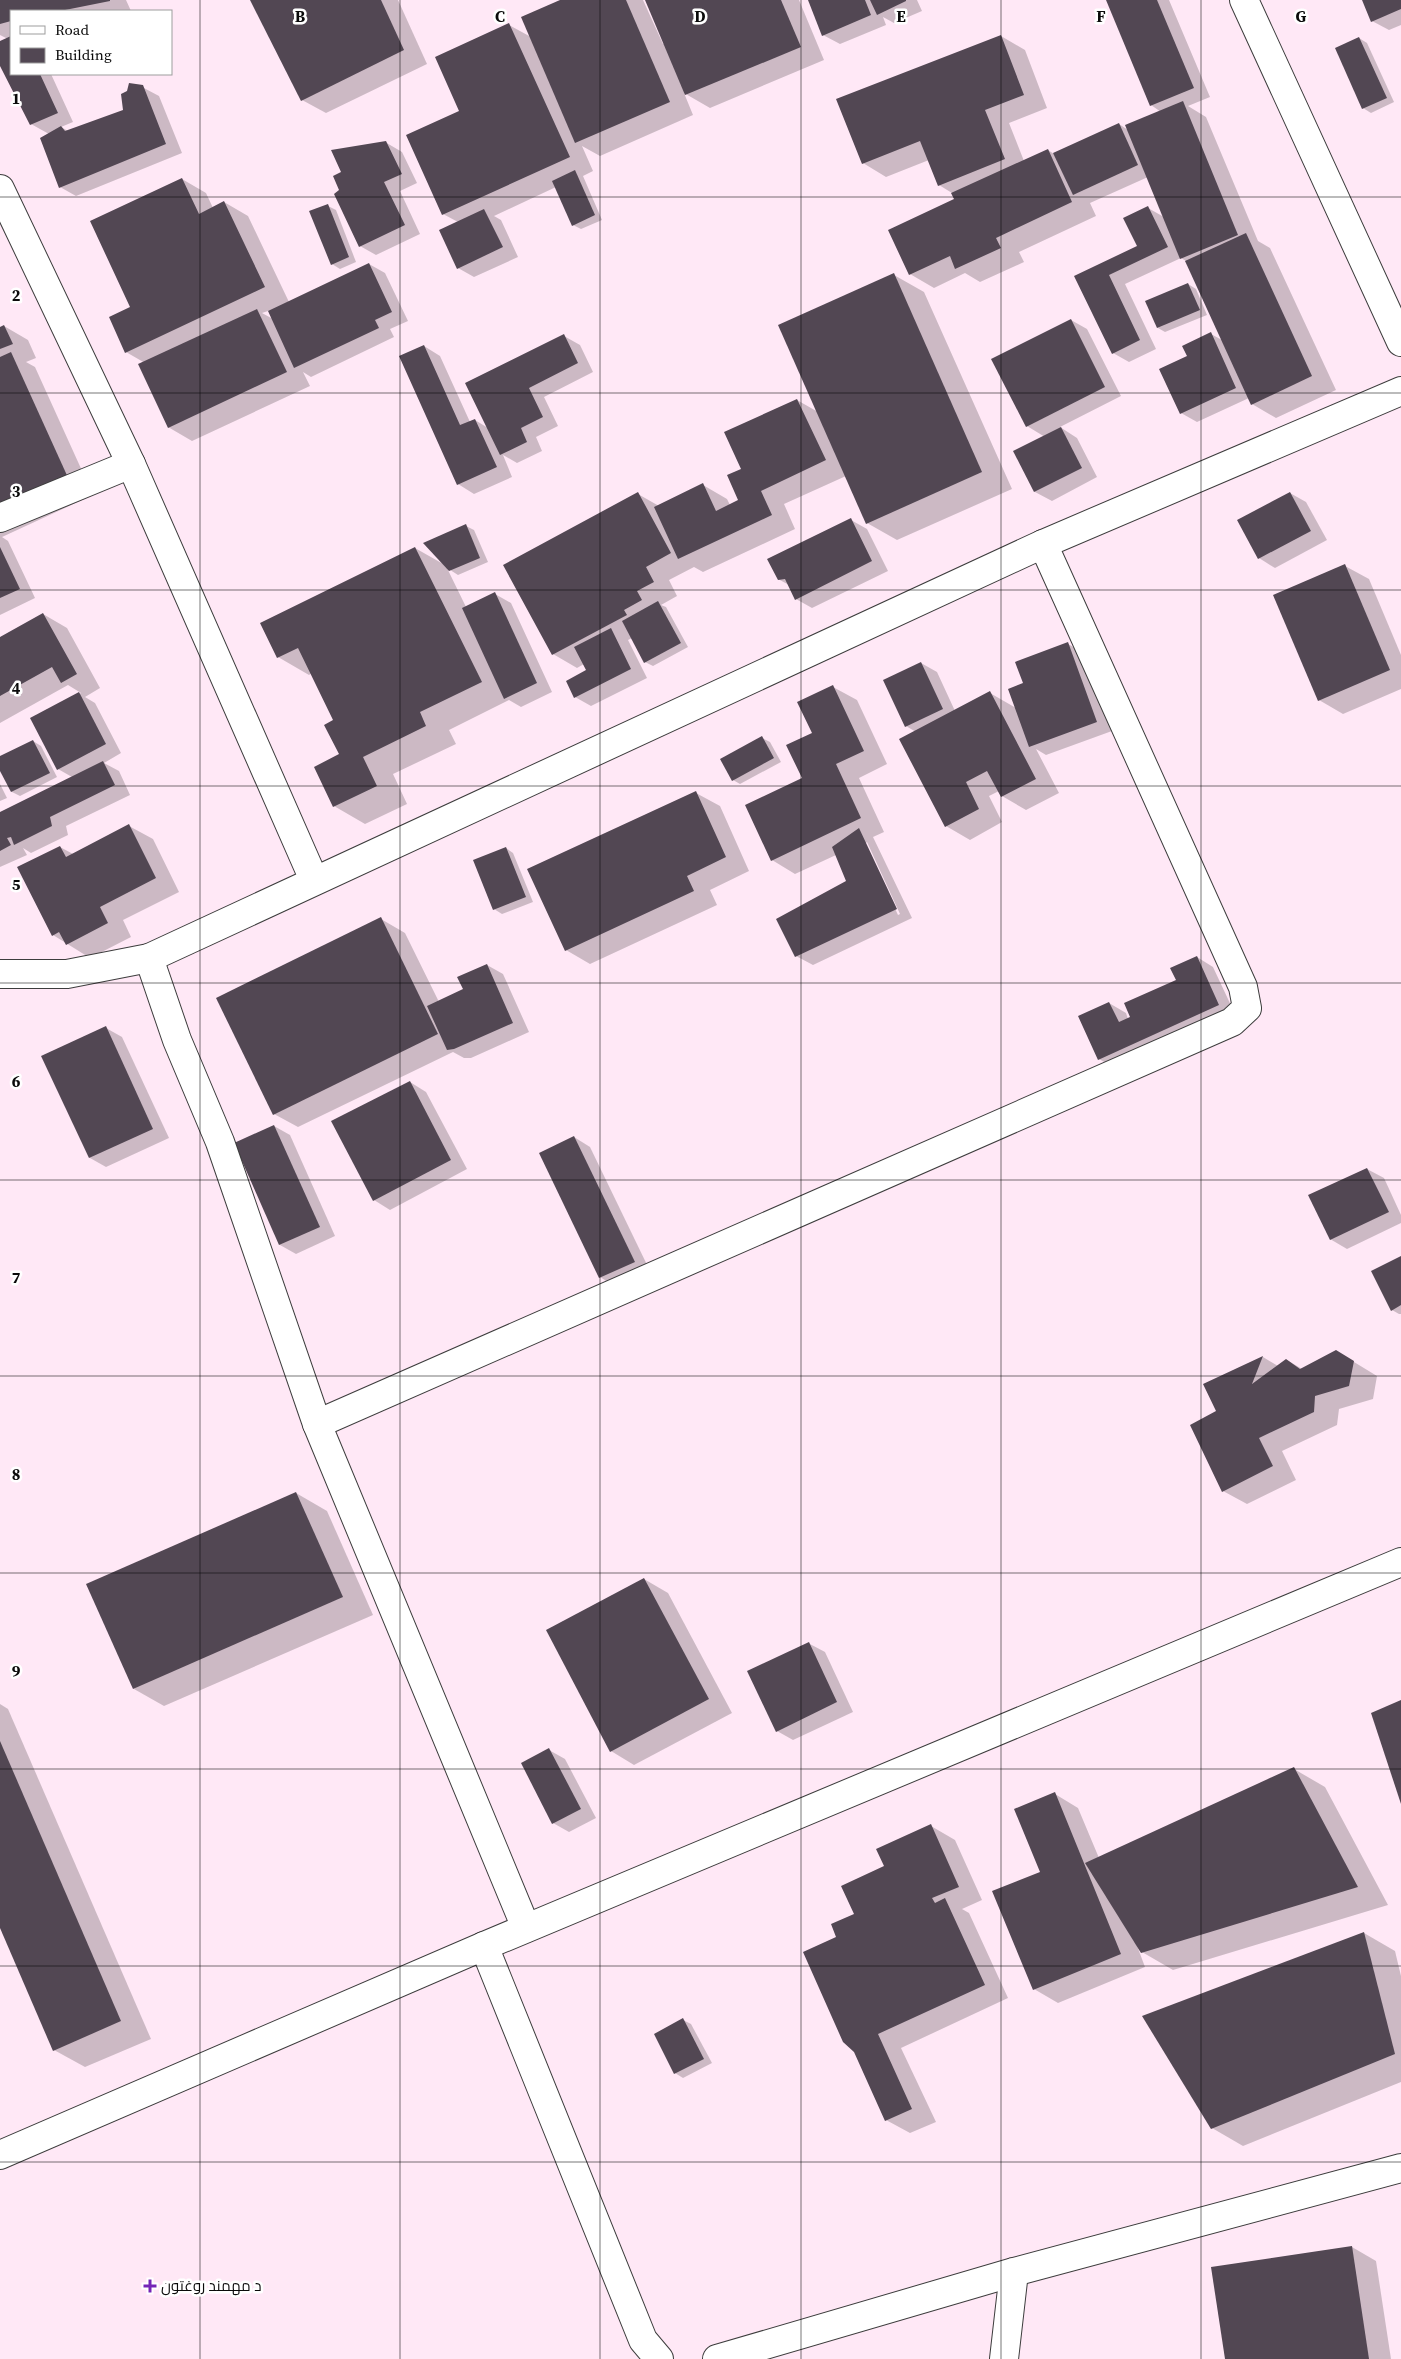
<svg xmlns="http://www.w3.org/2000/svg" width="1401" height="2359" font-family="'Source Serif 4',Cairo,serif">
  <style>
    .shadow { fill: #0003; fill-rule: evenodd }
    .building { fill: #524753 }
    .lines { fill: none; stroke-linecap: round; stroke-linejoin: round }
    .minor-casing { stroke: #3d3d3d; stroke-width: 30 }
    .tertiary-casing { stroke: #3d3d3d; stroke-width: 30 }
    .minor { stroke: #fff; stroke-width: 28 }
    .tertiary { stroke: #fff; stroke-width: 28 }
    .grid { fill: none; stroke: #0a0a0a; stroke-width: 1; stroke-opacity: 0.55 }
    .poi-dot { fill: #7425b7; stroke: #fff; stroke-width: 2 }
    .labels { text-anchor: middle; stroke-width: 5; stroke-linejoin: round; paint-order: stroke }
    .poi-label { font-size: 15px; fill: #0a0a0a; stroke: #fff; text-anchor: start }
    .grid-label { font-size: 16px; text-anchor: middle; font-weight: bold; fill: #0a0a0a; stroke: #fff; stroke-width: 5; stroke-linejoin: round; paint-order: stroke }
  </style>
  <rect width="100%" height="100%" fill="#ffe8f6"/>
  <!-- shadow -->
  <g class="shadow">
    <polygon points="0,0 126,0 131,11 11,11 11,74 51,74 73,122 61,127 68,131 124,111 142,87 159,96 182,153 76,196 60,187 49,134 31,124 0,63 0,43 8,39 0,35"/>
    <polygon points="252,0 398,0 427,64 326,113 302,100"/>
    <polygon points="563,0 643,0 663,44 665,43 647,0 799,0 824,60 710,108 684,93 693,115 600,156 582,146 593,171 583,176 602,220 581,229 573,225 556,187 494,216 501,220 518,257 474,277 458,268 458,222 443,214 461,111 509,25 531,37"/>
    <polygon points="809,0 917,0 922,11 894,23 883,17 886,25 840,44 823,35"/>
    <polygon points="1107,0 1169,0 1210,97 1188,106 1206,117 1258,241 1270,248 1336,390 1276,418 1252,404 1249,398 1197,422 1181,413 1189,357 1211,334 1222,340 1186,261 1181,258 1125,284 1156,349 1129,362 1113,353 1076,277 1138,247 1148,208 1164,217 1148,177 1090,203 1096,216 1019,252 1024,262 980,282 965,273 934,288 910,274 955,200 952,193 939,185 929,160 886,177 863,163 1001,36 1025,50 1047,108 1009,123 1024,161 1048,150 1054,154 1119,124 1128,130 1161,112 1151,105"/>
    <polygon points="1364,0 1401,0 1401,25 1389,30 1372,21"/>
    <polygon points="1359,38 1367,43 1394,102 1371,113 1363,108"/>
    <polygon points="385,142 402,152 417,183 400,191 420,234 376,255 360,246"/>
    <path d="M182 179 206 193 213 208 224 202 248 216 289 302 369 264 385 273 408 321 390 329 394 337 311 377 303 372 310 386 192 441 168 427 145 363 126 352 132 308ZM268 311H269L273 319 262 313Z"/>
    <polygon points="328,206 336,210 356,262 340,269 332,264"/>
    <polygon points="894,275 924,292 1012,489 897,540 867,523 846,476 784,504 795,529 703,572 694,567 669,580 677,596 661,605 666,607 688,647 653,666 645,662 632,638 628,640 647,678 591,706 575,697 588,671 584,664 577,668 553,654 638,494 659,506 703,485 727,499 730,505 740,501 743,470 797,400 818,412"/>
    <polygon points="1188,284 1196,289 1207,315 1165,332 1158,328"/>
    <polygon points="1071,320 1087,329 1121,396 1060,427 1077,438 1097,477 1052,501 1035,492 1015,452 1045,437 1027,426"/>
    <polygon points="4,326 28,340 36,358 26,362 35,367 93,495 2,537 8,541 35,598 0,615 0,328"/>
    <polygon points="564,336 580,345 593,372 544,397 558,426 536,437 542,451 517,463 503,455 512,477 474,494 458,484 424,346 440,356 470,422 475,420 488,428"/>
    <polygon points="1290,493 1306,502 1327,540 1275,568 1259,558"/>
    <polygon points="851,520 867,529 888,571 812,608 796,599 789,585 778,579"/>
    <polygon points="466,526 474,530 488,562 458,575 447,568 466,607 495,594 511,603 552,692 521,707 509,700 449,730 456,744 393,774 407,804 365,824 334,806 340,755 335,721 312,673 309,675 278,657 415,548 445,565"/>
    <polygon points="1345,566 1369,579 1401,655 1401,689 1343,714 1319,700"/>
    <polygon points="43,614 67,628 100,688 85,697 95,703 121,753 104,763 119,771 130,795 66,826 68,835 31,853 23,848 27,855 0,867 0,813 72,777 58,769 32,718 81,693 68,685 0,723 0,638"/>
    <polygon points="1068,644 1084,653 1112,731 1046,755 1036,749 1059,793 1026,810 1002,796 999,791 989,796 1002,822 970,840 946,826 916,732 906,726 921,663 937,672 955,711 990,693 1016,708 1024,684"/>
    <path d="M833 687 857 700 887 764 859 778 884 832 873 837 912 918 813 965 796 956 847 881 836 855 795 874 772 860 803 779 813 733ZM867 842 900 914 898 915 865 844Z"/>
    <polygon points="762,738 770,742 781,762 740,784 733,780"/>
    <polygon points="33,741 41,746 57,777 20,796 12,792 0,768 0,758"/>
    <polygon points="0,784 7,798 0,801"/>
    <polygon points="696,793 720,806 749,871 710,890 717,905 590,964 566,950"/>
    <polygon points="129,826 153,839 179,892 123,920 131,937 90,958 53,935 60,847 73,854"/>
    <polygon points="506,848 513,853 533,902 502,914 494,909"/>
    <polygon points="381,919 405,933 439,1002 464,990 487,965 503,974 529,1032 471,1058 464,1058 453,1052 298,1127 274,1114"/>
    <polygon points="1197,957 1213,967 1235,1014 1115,1068 1099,1059 1109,1003 1126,1013 1128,1019 1178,981"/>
    <polygon points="106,1028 122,1037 169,1138 106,1167 90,1158"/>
    <polygon points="410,1082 426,1092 467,1169 390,1210 374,1200"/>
    <polygon points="274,1126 290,1135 335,1236 296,1254 280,1245 235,1144"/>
    <polygon points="574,1137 590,1147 650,1271 616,1287 600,1277"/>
    <polygon points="1367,1169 1384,1178 1401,1215 1401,1223 1347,1249 1330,1239"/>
    <polygon points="1401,1257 1401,1314 1399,1314 1392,1310"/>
    <polygon points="1336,1351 1377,1376 1373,1399 1339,1409 1337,1425 1282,1451 1296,1480 1247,1504 1223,1491 1218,1412 1204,1385 1263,1357 1278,1366 1287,1360 1302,1369"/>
    <polygon points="296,1493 327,1511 373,1615 164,1706 134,1689"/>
    <polygon points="644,1579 668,1593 732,1713 634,1765 611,1751"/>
    <polygon points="808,1643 825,1652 853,1712 793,1740 777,1731"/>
    <polygon points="0,1704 8,1709 151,2039 85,2067 54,2050 0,1925"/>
    <polygon points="549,1750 565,1759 596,1818 569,1832 553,1823"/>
    <polygon points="1294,1769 1325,1787 1388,1905 1173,1970 1142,1952 1136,1943 1145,1967 1058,2003 1034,1989 1042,1872 1055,1794 1078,1808 1099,1858"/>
    <polygon points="931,1826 955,1840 982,1900 962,1909 969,1913 1008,1998 901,2048 936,2122 910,2133 886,2120 838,1937 856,1914 886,1867"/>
    <polygon points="1364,1933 1395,1951 1401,1976 1401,2082 1243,2146 1212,2128"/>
    <polygon points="683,2020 691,2024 712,2063 683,2078 675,2073"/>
    <polygon points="1352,2247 1376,2261 1391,2359 1227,2359"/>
  </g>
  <!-- building -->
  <g class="building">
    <polygon points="0,0 110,0 110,1 60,11 11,11 11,21 0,24"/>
    <polygon points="250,0 381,0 404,50 301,101"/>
    <polygon points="560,0 626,0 670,102 575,143 521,17"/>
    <polygon points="645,0 781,0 801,47 685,95"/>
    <polygon points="808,0 865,0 871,15 822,36"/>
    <polygon points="870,0 906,0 906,1 877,15"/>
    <polygon points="1106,0 1157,0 1194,88 1150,106"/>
    <polygon points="1362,0 1401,0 1401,9 1371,22"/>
    <polygon points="509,23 570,157 442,215 406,135 459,111 435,57"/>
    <polygon points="1001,35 1024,95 985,110 1005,159 938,186 920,141 862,164 836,99"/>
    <polygon points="11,36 11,74 40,74 58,113 30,125 0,66 0,41"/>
    <polygon points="1359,37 1387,98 1362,109 1335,48"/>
    <polygon points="129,83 143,85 166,144 59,188 40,138 61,126 65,131 123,110 121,94 127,91"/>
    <polygon points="1183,101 1238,235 1180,259 1125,125"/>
    <polygon points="1119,123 1138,165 1073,195 1053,153"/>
    <polygon points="386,141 402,174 384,182 405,225 359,247 334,194 339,190 333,176 341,172 331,150"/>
    <polygon points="1048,149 1072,202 996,238 1001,248 955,269 950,256 909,275 888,230 954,199 951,193"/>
    <polygon points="575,170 595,215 572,226 552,181"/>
    <polygon points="182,178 199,214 224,201 265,287 125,353 109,317 130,307 90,221"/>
    <polygon points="328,204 349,257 331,265 309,211"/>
    <polygon points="1148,206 1168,247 1109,275 1140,340 1112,354 1074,276 1137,246 1123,218"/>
    <polygon points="484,209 503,247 457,269 439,230"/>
    <polygon points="1246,233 1312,376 1251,405 1185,261"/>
    <polygon points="369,263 392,312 375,320 379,328 294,368 268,311"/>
    <polygon points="894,273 982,472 866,524 778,325"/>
    <polygon points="1188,283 1200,310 1157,328 1145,301"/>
    <polygon points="257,309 287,372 168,428 138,364"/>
    <polygon points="1071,319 1105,387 1026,427 991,359"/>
    <polygon points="4,325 13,344 0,349 0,327"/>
    <polygon points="1211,332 1236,388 1180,414 1159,369 1187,356 1182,346"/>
    <polygon points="564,334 578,363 529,388 543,417 521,428 527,442 500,455 465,383"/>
    <polygon points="424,345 460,425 475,419 497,467 457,485 399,356"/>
    <polygon points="11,352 70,482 0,514 0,357"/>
    <polygon points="797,399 826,460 761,491 772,515 678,559 654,507 703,483 716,511 738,500 727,475 741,469 724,432"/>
    <polygon points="1061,427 1082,468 1034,492 1013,451"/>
    <polygon points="638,492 671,553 646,567 654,582 637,591 642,600 624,610 627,615 552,655 503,565"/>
    <polygon points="1290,492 1311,531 1258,559 1237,520"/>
    <polygon points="851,518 872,561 795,600 785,579 778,580 767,559"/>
    <polygon points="466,524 480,558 449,571 423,543"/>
    <polygon points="0,547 20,589 0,598"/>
    <polygon points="415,547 482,682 420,712 426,726 363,757 377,786 333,807 314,767 339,754 324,725 333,720 298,648 277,658 260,623"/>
    <polygon points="1345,564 1390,670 1318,701 1273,595"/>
    <polygon points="495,592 537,683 504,699 462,608"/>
    <polygon points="658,601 681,643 644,663 622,621"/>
    <polygon points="43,613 77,674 61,683 52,667 0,696 0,637"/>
    <polygon points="611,628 631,669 574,698 566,681 586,670 574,647"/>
    <polygon points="1068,642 1097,722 1029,747 1008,689 1023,683 1015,662"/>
    <polygon points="921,662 943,709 905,727 883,680"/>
    <polygon points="833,685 864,751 836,764 861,818 771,861 745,805 802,778 786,745 812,733 797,702"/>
    <polygon points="990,691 1036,779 1001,797 987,771 966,782 979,809 945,827 899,739"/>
    <polygon points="79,692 106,744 57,770 30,718"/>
    <polygon points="762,736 774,758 732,781 720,759"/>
    <polygon points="33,740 50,773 11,792 0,771 0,756"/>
    <polygon points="103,761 115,785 50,817 52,826 14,845 11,837 7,838 11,845 0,851 0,812"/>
    <polygon points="696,791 726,857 687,876 694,891 565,951 527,869"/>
    <polygon points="129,824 156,878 100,907 108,923 66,945 59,932 52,936 17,867 60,846 66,857"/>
    <polygon points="859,828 897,909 795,957 776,919 846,881 832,847"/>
    <polygon points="506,847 526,897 493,910 473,860"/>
    <polygon points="381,917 438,1034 273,1115 216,998"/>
    <polygon points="1197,956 1219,1005 1098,1060 1078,1016 1109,1002 1119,1022 1130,1017 1124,1003 1176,980 1170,968"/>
    <polygon points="487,964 513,1023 454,1049 447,1050 427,1006 463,989 457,977"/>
    <polygon points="106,1026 153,1129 89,1158 41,1056"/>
    <polygon points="410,1081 451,1160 373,1201 331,1121"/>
    <polygon points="274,1125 320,1227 279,1245 234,1143"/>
    <polygon points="574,1136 635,1262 599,1278 539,1153"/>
    <polygon points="1367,1168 1389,1212 1330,1240 1308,1195"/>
    <polygon points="1401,1256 1401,1305 1391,1311 1371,1271"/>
    <polygon points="1336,1350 1354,1361 1349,1386 1315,1396 1314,1412 1259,1438 1273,1466 1222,1492 1190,1425 1216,1411 1203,1384 1263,1356 1252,1384 1286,1359 1300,1369"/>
    <polygon points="296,1492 343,1597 133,1689 86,1584"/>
    <polygon points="644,1578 709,1699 610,1752 546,1630"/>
    <polygon points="809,1642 837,1702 776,1732 747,1671"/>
    <polygon points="1401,1700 1401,1804 1371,1713"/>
    <polygon points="0,1741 121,2021 53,2051 0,1928"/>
    <polygon points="549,1748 581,1809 552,1824 521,1763"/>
    <polygon points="1294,1767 1358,1887 1141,1953 1085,1863"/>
    <polygon points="1055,1792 1121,1954 1033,1990 992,1891 1040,1872 1014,1809"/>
    <polygon points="931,1824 959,1887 932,1898 935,1903 945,1898 985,1985 878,2034 912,2109 885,2121 854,2052 843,2042 803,1952 836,1937 831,1924 854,1914 841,1886 884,1866 876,1849"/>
    <polygon points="1364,1932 1395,2054 1211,2129 1142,2016"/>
    <polygon points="683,2018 704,2059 674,2074 654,2034"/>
    <polygon points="1352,2246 1369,2359 1225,2359 1211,2267"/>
  </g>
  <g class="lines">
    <defs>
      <g id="minor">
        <polyline points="1244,0 1401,342"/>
        <polyline points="0,189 131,464 314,880"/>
        <polyline points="0,518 131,464"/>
        <polyline points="0,974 67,974 149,958"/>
        <polyline points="317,1424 1232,1022 1247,1008 1243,987 1043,544"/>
        <polyline points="526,1928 317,1424 220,1142 177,1040 149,958 1043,544 1401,391"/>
        <polyline points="484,1946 643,2340 659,2359"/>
        <polyline points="717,2359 1014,2272 1401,2168"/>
        <polyline points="1004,2359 1014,2272"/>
      </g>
      <polyline id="tertiary" points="0,2155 484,1946 1401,1562"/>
    </defs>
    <!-- minor casing -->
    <use href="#minor" class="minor-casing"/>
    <!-- tertiary casing -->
    <use href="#tertiary" class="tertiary-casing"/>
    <!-- minor -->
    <use href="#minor" class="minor"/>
    <!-- tertiary -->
    <use href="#tertiary" class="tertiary"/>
  </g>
  <!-- grid -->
  <path class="grid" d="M200 0V2359M400 0V2359M600 0V2359M801 0V2359M1001 0V2359M1201 0V2359M0 197H1401M0 393H1401M0 590H1401M0 786H1401M0 983H1401M0 1180H1401M0 1376H1401M0 1573H1401M0 1769H1401M0 1966H1401M0 2162H1401"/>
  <!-- markers -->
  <path class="poi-dot" d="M147.5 2278.5h5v5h5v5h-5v5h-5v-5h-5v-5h5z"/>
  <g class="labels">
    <!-- poi labels -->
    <g class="poi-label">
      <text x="161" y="2291">د مهمند روغتون</text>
    </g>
  </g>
  <g class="grid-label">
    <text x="300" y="22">B</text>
    <text x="500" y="22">C</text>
    <text x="700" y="22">D</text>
    <text x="901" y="22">E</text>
    <text x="1101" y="22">F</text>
    <text x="1301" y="22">G</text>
    <text x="16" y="104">1</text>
    <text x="16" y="301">2</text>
    <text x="16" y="497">3</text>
    <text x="16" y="694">4</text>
    <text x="16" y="890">5</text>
    <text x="16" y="1087">6</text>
    <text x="16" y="1283">7</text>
    <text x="16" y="1480">8</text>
    <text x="16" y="1677">9</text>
  </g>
  <!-- legend -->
  <rect x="10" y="10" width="162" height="65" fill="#ffffff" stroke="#9d9d9d"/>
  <rect x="20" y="26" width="25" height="8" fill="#ffffff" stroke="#9d9d9d"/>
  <text x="55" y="35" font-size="15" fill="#0a0a0a">Road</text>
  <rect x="20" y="48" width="25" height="15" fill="#524753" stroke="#9d9d9d"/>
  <text x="55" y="60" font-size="15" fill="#0a0a0a">Building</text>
</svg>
